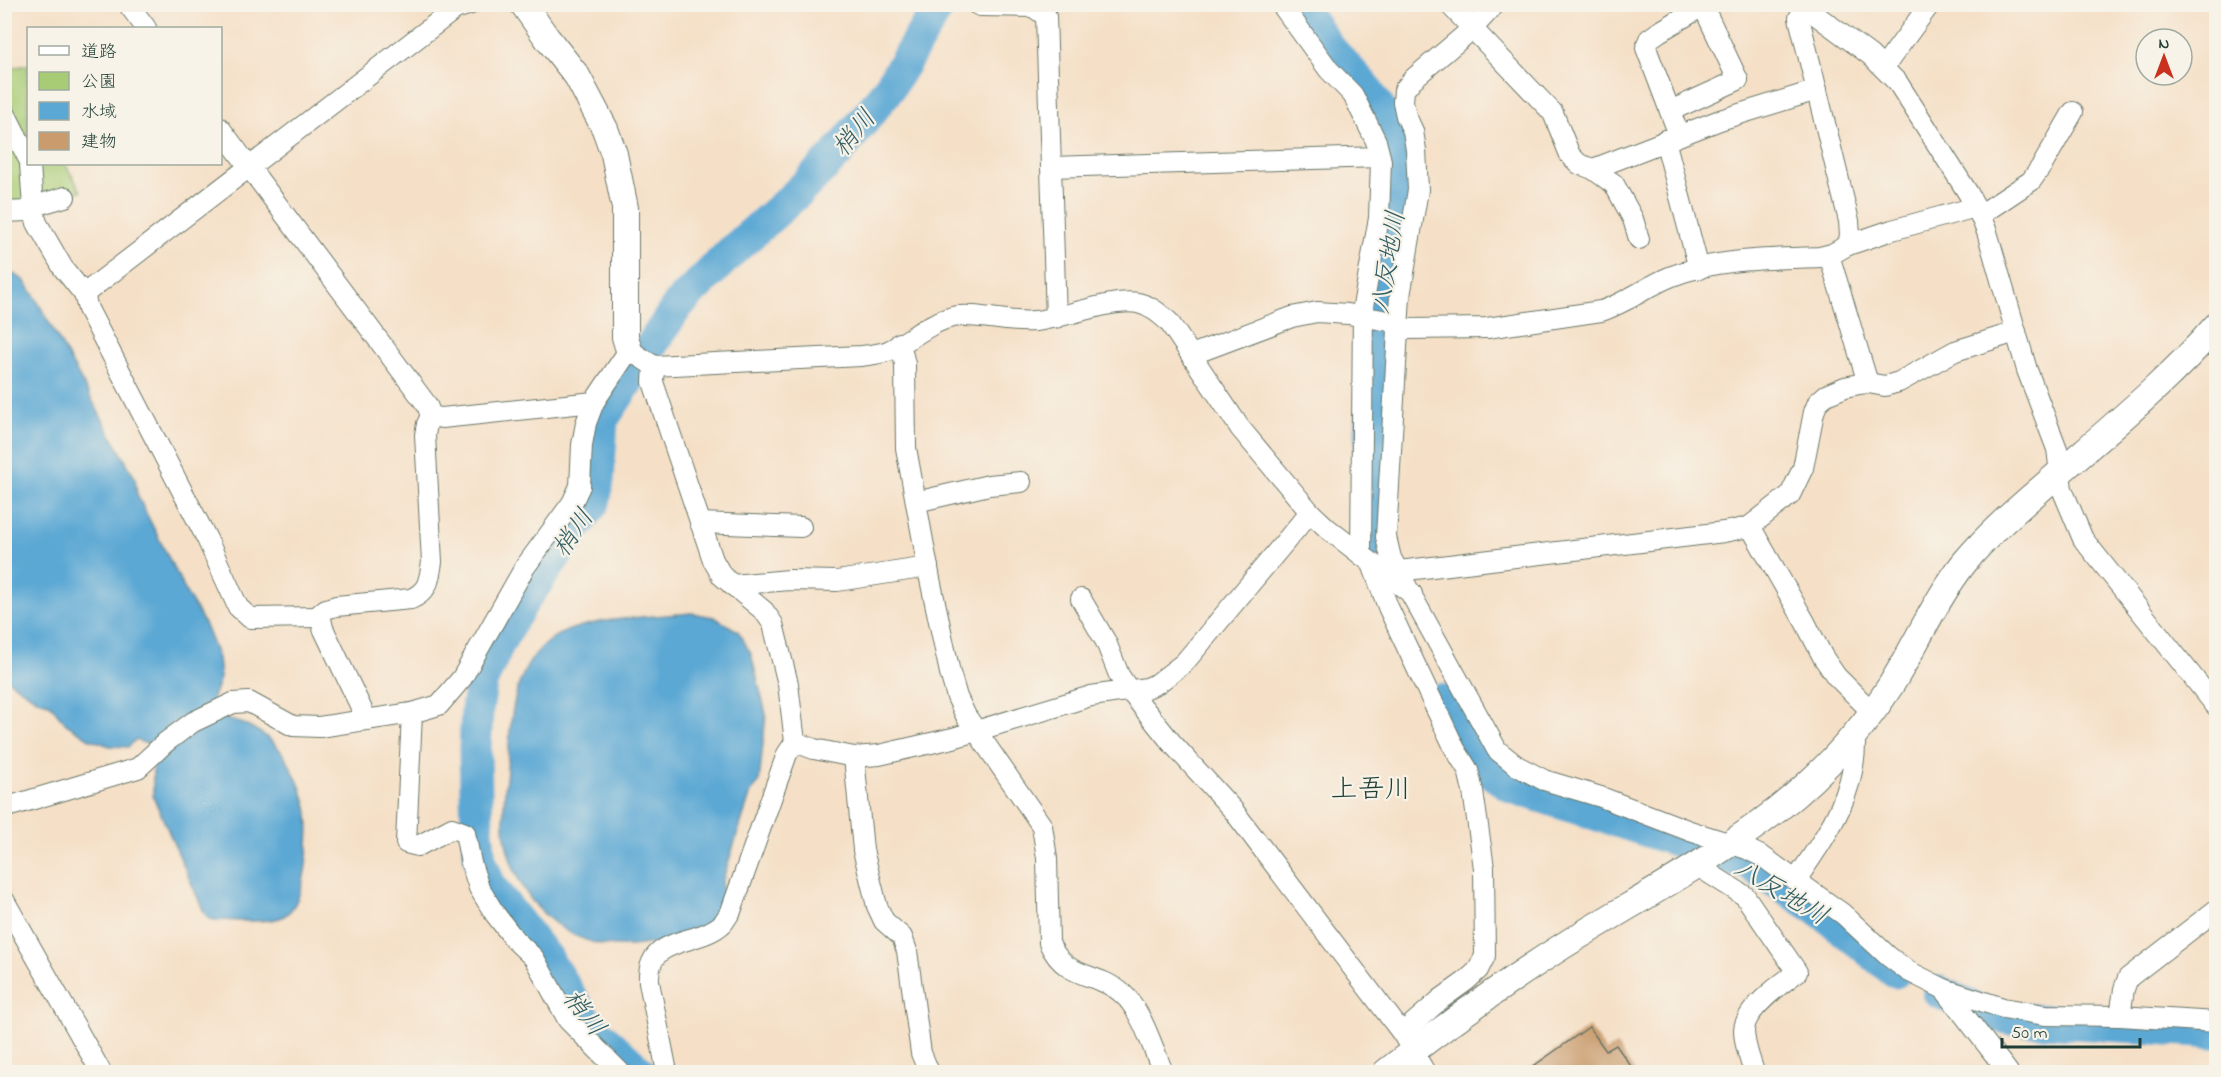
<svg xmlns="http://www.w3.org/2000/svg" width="2221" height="1077" font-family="'Indie Flower','Klee One',sans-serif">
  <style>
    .green { fill: #a8cc75; stroke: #648454; stroke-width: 1.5 }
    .water { fill: #5ca8d4; stroke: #3e7284; stroke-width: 1.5 }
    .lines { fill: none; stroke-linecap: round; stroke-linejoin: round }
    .river { stroke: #5ca8d4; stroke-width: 33 }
    .building { fill: #c99b6d }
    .minor-casing { stroke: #6a7667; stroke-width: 22 }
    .tertiary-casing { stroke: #6a7667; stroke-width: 28 }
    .minor { stroke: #fff; stroke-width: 20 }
    .tertiary { stroke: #fff; stroke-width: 26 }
    .labels { text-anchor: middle; stroke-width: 4.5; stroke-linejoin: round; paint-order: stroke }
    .water-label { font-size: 26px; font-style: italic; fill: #315d64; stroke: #f7f3e8 }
    .quarter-label { font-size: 27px; fill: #1f3d34; stroke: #f7f3e8 }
  </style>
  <rect width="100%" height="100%" fill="#f7f3e8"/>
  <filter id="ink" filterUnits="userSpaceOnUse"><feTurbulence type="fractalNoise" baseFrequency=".0167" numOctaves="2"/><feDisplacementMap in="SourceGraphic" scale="12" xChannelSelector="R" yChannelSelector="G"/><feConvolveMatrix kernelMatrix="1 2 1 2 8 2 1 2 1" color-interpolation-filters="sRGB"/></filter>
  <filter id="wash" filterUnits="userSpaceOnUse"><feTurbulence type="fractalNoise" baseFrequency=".008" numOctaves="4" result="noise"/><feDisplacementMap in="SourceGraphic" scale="24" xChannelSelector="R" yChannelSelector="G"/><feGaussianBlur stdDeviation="1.35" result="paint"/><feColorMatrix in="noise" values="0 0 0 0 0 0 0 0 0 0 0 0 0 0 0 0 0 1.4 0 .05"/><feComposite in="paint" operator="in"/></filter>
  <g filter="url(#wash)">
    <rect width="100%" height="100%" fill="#f5e0c7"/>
    <!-- green -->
    <polygon class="green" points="28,65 28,164 65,164 81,191 5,208 4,99 9,98 5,69"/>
    <!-- water -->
    <g class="water">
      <polygon points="4,269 24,280 35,297 135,478 137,495 188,596 204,623 218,658 220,678 211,703 175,722 150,743 144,743 135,740 128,747 110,746 90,739 66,724 49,703 38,700 5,678"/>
      <path d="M691 613 714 617 738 631 751 654 766 714 759 783 751 792C744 813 737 835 730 857 728 865 724 874 722 883 721 889 725 895 724 901 723 905 716 918 713 921 708 925 666 941 658 943 652 944 646 944 640 945 575 954 522 910 507 847 500 818 506 786 508 757 511 714 514 664 553 638 586 617 652 617 691 613Z"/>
      <path d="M219 717C225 719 231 720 237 722 251 725 270 738 279 749 290 762 303 791 307 807 312 831 307 903 284 916 271 924 233 920 216 920L210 919 205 914 153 796V767L185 737Z"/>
    </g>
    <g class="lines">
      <!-- river -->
      <g class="river">
        <polyline points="1298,4 1329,48 1364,86 1384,116 1397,155 1399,181 1378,305 1373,352 1370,488 1373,551"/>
        <path d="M1441 700C1462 745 1471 763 1515 788L1749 864 1823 913 1895 972"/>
        <polyline points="1939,992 1983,1013 2013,1019 2216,1032"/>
        <polyline points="640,1072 588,1024 546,958 490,886 480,859 477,832 475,750 477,710 481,683 499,642 522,603 594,502 598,480 602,420 678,305 732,251 793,197 837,154 887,91 940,4"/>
      </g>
    </g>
    <g id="blocks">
      <!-- building -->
      <polygon class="building" points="1589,1027 1606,1051 1616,1045 1635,1072 1525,1072"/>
    </g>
  </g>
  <g filter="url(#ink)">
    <use href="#blocks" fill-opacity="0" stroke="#6a7667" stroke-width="1.5"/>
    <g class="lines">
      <defs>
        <g id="minor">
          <polyline points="128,4 146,28"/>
          <polyline points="976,4 980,6 1033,7 1046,16 1056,318"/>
          <polyline points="1281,4 1329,70 1353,95 1376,141 1381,161 1379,218 1363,306 1361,555"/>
          <polyline points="1449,4 1553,113 1570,155 1579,164 1593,169 1614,184 1633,219 1639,239"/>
          <polyline points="1495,4 1472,29 1413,79 1404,90 1403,102 1406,116 1413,131 1416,150 1418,190 1400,296 1386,537 1391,558 1497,750 1517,766 1544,780 1601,797 1690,831 1747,849 1763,857 1843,914 1888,956 1908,971 1944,989 2003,1008 2045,1015 2120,1016 2216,1022"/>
          <polyline points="1801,4 1870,55 1898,83 1968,193 1980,215 1987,232 2027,370 2057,449 2062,489 2083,539 2216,706"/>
          <polyline points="1884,67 1930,4"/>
          <polyline points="4,111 28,158"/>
          <polyline points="1670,111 1738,80 1703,6"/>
          <polyline points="220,128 427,405 431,416 442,418 594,402"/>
          <polyline points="1679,135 1646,48 1649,39 1659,32 1706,4"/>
          <polyline points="1665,140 1699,269"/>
          <polyline points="30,164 33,208 37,223 63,268 84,294 88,309 207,539 238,607 250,618 320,617"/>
          <polyline points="1051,167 1380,157"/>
          <polyline points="1593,169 1720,120 1817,90"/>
          <polyline points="4,212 28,211 41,204 65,197"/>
          <polyline points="1980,215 2031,181 2043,164 2073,112"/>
          <polyline points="1848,245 1892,230 1976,207"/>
          <polyline points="1829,255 1868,383"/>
          <polyline points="84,294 455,9 471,4"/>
          <path d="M900 343 905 364 906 448 930 579 950 673 957 697 966 716 1042 826 1047 858 1049 943C1066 981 1097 971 1123 994 1142 1011 1153 1049 1163 1072"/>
          <path d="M1191 355 1292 317 1317 312 1348 314 1389 321 1407 329 1487 328 1601 311C1626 303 1647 286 1672 276 1719 258 1771 259 1820 257L1832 254 1848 245 1850 235 1849 221 1799 18 1804 8"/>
          <polyline points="654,366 653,382 713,560 722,576 764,611 773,624 788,684 795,742 814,749 854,757 863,850 877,906 884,921 902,937 907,951 921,1053 929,1072"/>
          <polyline points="916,502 989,485 1021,482"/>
          <polyline points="700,523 801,527"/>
          <polyline points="1750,526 1805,622 1823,657 1836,676 1872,712"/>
          <polyline points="1372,564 1388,607 1455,749 1468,770 1473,791 1484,868 1485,956 1478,970 1466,981 1441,999 1402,1033 1425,1072"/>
          <polyline points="1399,571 1724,532 1749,527 1790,495 1803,468 1814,412 1818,402 1826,395 1845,387 1859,384 1868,383 1885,386 1899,382 1955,351 2016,332"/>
          <polyline points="732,585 789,580 837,581 928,567"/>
          <polyline points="1081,599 1106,642 1119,675 1129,690 1171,742 1233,810 1402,1033"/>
          <polyline points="412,713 406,843 418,846 452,828 465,833 471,863 479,888 495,914 515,940 534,958 568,1020 620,1072"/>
          <path d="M367 720 323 628 320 614 326 609 336 606 411 599C429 591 429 580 432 562L425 435 427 424 431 416"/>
          <polyline points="854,757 879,755 953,738 1091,696 1147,688 1158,683 1184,663 1310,512"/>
          <path d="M4 808 138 768 166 742 193 722 233 703 249 702 293 726 319 727 412 713 439 705 462 678 525 567 572 503 580 486 582 445 586 423 594 402 629 350 654 366 861 356C870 355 880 354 888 351 910 341 929 322 953 317 975 312 1010 324 1035 321 1064 318 1113 298 1138 303 1151 306 1160 314 1169 322L1240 428 1310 512 1328 529 1412 594"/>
          <path d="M1696 865 1745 896 1797 972C1781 984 1745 1009 1744 1030 1744 1045 1750 1059 1754 1072"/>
          <path d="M1796 880C1828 833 1858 792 1855 733"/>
          <polyline points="4,900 101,1072"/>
          <polyline points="1944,989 2008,1072"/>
          <polyline points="2120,1016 2124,989 2128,978 2216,910"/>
          <path d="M667 1072 649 982C646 934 698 947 723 923 726 919 729 914 731 911L787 754 795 742"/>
        </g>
        <g id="tertiary">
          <polyline points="523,4 547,38 577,76 605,129 614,154 625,208 625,337 629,350"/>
          <path d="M1386 1072C1444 1027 1504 983 1566 944 1637 900 1711 861 1777 810 1821 775 1861 732 1891 685 1916 645 1935 600 1964 563 1991 530 2027 501 2059 473 2113 426 2169 380 2216 326"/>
        </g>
      </defs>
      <!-- minor casing -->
      <use href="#minor" class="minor-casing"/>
      <!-- tertiary casing -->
      <use href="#tertiary" class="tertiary-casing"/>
      <!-- minor -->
      <use href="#minor" class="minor"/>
      <!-- tertiary -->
      <use href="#tertiary" class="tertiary"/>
    </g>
  </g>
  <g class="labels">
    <!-- water labels -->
    <g class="water-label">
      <text transform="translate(853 132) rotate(-50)" y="9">梢川</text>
      <text transform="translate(1387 262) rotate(-81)" y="9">八反地川</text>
      <text transform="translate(572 532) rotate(-55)" y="9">梢川</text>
      <text transform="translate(1782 891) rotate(31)" y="9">八反地川</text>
      <text transform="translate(585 1012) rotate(52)" y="9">梢川</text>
    </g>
    <!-- quarter labels -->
    <g class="quarter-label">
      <text x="1371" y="797">上吾川</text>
    </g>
  </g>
  <!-- margin -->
  <rect width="2221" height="1077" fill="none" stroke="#f7f3e8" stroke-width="24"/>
  <!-- legend -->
  <rect x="27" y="27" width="195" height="138" fill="#f7f3e8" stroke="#a1aaa0" stroke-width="1.5"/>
  <rect x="39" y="46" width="30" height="9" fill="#ffffff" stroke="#a1aaa0" stroke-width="1.5"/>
  <text x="81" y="57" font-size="18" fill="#1f3d34">道路</text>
  <rect x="39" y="72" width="30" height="18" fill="#a8cc75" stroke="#a1aaa0" stroke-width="1.5"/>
  <text x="81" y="87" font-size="18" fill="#1f3d34">公園</text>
  <rect x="39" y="102" width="30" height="18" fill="#5ca8d4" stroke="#a1aaa0" stroke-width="1.5"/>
  <text x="81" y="117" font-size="18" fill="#1f3d34">水域</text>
  <rect x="39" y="132" width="30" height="18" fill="#c99b6d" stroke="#a1aaa0" stroke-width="1.5"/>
  <text x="81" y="147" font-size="18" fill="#1f3d34">建物</text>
  <!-- north arrow -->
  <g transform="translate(2164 57)"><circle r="28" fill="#f7f3e8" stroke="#a1aaa0" stroke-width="1.5"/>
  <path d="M0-4.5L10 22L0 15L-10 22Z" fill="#c8321e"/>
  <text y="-9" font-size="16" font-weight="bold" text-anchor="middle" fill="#1f3d34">N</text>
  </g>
  <!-- scale -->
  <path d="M2002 1038v9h138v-9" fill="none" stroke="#1f3d34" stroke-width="3"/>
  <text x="2011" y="1038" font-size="18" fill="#1f3d34" stroke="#f7f3e8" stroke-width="4.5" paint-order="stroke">50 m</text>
</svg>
